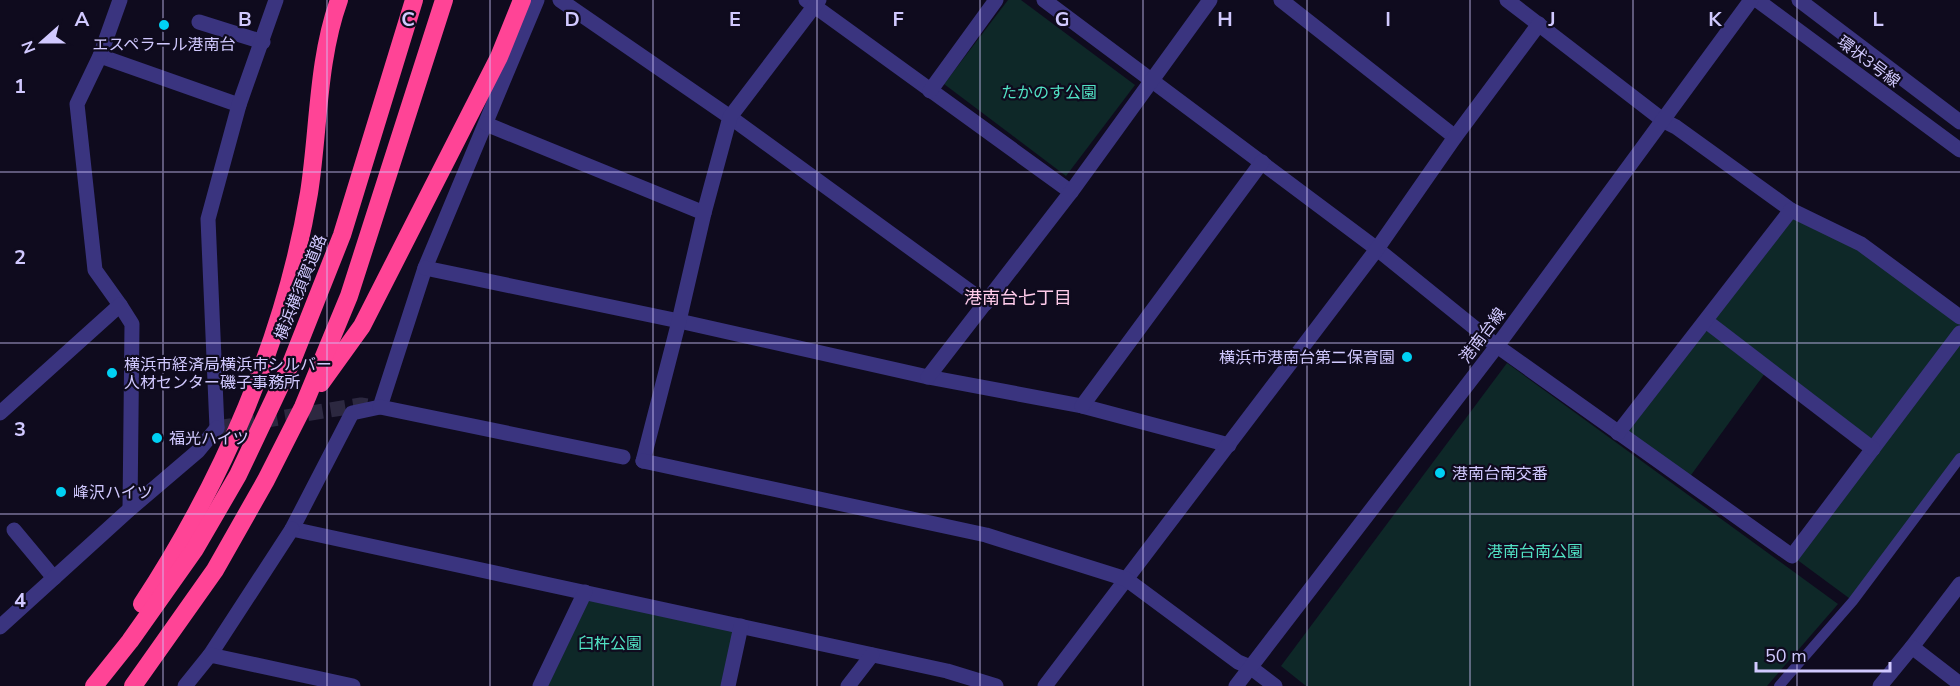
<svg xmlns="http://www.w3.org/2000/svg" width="1960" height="686" font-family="'Nunito Sans','Noto Sans JP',sans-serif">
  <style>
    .green { fill: #0e2828 }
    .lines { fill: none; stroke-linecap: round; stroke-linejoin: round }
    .tertiary-tunnel { stroke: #2c2840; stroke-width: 15; stroke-dasharray: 15 8; stroke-linecap: butt }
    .pedestrian { stroke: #3a347f; stroke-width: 10 }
    .minor { stroke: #3a347f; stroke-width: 15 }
    .tertiary { stroke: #3a347f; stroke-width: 15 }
    .motorway { stroke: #ff4496; stroke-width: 18 }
    .grid { fill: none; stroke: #d1c9ff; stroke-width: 1.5; stroke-opacity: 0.55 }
    .poi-dot { fill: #00d1f4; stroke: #0f0b1e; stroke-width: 2 }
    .labels { text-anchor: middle; stroke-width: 4.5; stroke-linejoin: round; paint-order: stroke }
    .poi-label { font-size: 16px; fill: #d1c9ff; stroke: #0f0b1e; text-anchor: start }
    .street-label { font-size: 16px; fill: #d1c9ff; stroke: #0f0b1e }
    .park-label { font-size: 16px; fill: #51e2c4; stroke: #0f0b1e }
    .neighbourhood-label { font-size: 18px; fill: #ffcbea; stroke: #0f0b1e }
    .grid-label { font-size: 20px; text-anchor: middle; font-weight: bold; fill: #d1c9ff; stroke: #0f0b1e; stroke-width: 4.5; stroke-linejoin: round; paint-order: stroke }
  </style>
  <rect width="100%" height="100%" fill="#0f0b1e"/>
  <!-- green -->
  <g class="green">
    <polygon points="1008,0 1021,0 1135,85 1066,176 944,84"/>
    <polygon points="1791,210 1861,244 1960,317 1960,458 1853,601 1792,556 1873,448 1768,369 1686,482 1618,433"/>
    <polygon points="1507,363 1838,604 1767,686 1306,686 1281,666"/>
    <polygon points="585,592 741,626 728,686 540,686"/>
  </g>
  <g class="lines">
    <!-- tertiary-tunnel -->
    <polyline class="tertiary-tunnel" points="217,428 361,405 367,406"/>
    <!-- pedestrian -->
    <polyline class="pedestrian" points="1779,686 1853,601 1960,458"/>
    <!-- minor -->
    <g class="minor">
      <polyline points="537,0 425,268 380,407 352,413 292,529 947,671 996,686"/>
      <polyline points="560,0 730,117 986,303"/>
      <polyline points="806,0 1071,192"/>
      <polyline points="1044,0 1377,249 1497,346 1792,556 1960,333"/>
      <polyline points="1281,0 1455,137"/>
      <polyline points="1507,0 1664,121 1676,127 1791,210 1861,244 1960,317"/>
      <polyline points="199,22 263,42"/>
      <polyline points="100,56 239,105"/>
      <polyline points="930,91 996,0"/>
      <polyline points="486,124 704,213"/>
      <polyline points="425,268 679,321 928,377 1082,406 1229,445"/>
      <polyline points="120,305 95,270 77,104 100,56 120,0"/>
      <polyline points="1706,321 1873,449"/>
      <polyline points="928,377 1071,192 1210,0"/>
      <polyline points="1082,406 1262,162"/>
      <polyline points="380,407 623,457"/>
      <polyline points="0,413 120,305 132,324 130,509"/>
      <polyline points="217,428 208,219 239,105 276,0"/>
      <polyline points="1618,433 1791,210"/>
      <polyline points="643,461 679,321 704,213 730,117 819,0"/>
      <polyline points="14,530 54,578"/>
      <polyline points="1912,647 1960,584"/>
      <polyline points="210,655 292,529"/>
      <polyline points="185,686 210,655 353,686"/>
      <polyline points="540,686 585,592"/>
      <polyline points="728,686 741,626"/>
      <polyline points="848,686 872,655"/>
      <polyline points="1045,686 1377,249 1455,137 1539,24"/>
      <polyline points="1880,686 1912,647 1960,684"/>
    </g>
    <!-- tertiary -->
    <g class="tertiary">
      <polyline points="1757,0 1960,150"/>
      <polyline points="1799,0 1960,122"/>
      <polyline points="643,461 986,535 1126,579 1238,662 1250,667 1275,686"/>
      <polyline points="0,627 130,509 198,451 217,428"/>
      <polyline points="1236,686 1497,346 1751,0"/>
    </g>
    <!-- motorway -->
    <g class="motorway">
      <polyline points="321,383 362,326 499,57 522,0"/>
      <path d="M142 604C222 482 285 338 309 193 319 129 317 61 339 0"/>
      <polyline points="94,686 130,641 195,549 238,475 292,361 342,235 414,0"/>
      <polyline points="133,686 215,570 266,480 303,407 349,296 444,0"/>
    </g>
  </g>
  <!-- grid -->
  <path class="grid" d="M163 0V686M327 0V686M490 0V686M653 0V686M817 0V686M980 0V686M1143 0V686M1307 0V686M1470 0V686M1633 0V686M1797 0V686M0 172H1960M0 343H1960M0 514H1960"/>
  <!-- markers -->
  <g class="poi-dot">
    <circle cx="164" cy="25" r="6"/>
    <circle cx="1407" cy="357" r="6"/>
    <circle cx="112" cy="373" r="6"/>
    <circle cx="157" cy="438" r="6"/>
    <circle cx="1440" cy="473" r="6"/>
    <circle cx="61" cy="492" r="6"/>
  </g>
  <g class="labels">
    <!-- poi labels -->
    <g class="poi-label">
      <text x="164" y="50" text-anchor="middle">エスペラール港南台</text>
      <text x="1395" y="363" text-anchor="end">横浜市港南台第二保育園</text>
      <text x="124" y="370">横浜市経済局横浜市シルバー<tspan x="124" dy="18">人材センター磯子事務所</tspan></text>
      <text x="169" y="444">福光ハイツ</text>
      <text x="1452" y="479">港南台南交番</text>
      <text x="73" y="498">峰沢ハイツ</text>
    </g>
    <!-- street labels -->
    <g class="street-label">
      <text transform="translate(1869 61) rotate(37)" y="6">環状3号線</text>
      <text transform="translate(300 287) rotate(-68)" y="6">横浜横須賀道路</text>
      <text transform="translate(1482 335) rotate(-53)" y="6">港南台線</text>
    </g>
    <!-- park labels -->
    <g class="park-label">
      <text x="1049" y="98">たかのす公園</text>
      <text x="1535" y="557">港南台南公園</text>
      <text x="610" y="649">臼杵公園</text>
    </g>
    <!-- neighbourhood labels -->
    <g class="neighbourhood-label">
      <text x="1018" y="304">港南台七丁目</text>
    </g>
  </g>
  <g class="grid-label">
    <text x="82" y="26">A</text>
    <text x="245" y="26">B</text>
    <text x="408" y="26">C</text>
    <text x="572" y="26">D</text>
    <text x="735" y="26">E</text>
    <text x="898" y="26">F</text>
    <text x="1062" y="26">G</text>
    <text x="1225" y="26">H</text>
    <text x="1388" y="26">I</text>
    <text x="1552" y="26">J</text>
    <text x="1715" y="26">K</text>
    <text x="1878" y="26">L</text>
    <text x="20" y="93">1</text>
    <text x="20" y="264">2</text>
    <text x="20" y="436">3</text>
    <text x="20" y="607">4</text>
  </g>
  <!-- north arrow -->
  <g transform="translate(42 42) rotate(249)" stroke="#0f0b1e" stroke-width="4.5" paint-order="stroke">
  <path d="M0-4.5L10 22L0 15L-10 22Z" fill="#d1c9ff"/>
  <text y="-9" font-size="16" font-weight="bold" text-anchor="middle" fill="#d1c9ff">N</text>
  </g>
  <!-- scale -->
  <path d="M1756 662v9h134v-9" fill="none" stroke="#d1c9ff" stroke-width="3"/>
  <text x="1765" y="662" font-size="18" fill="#d1c9ff" stroke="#0f0b1e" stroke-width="4.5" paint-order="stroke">50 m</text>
</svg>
